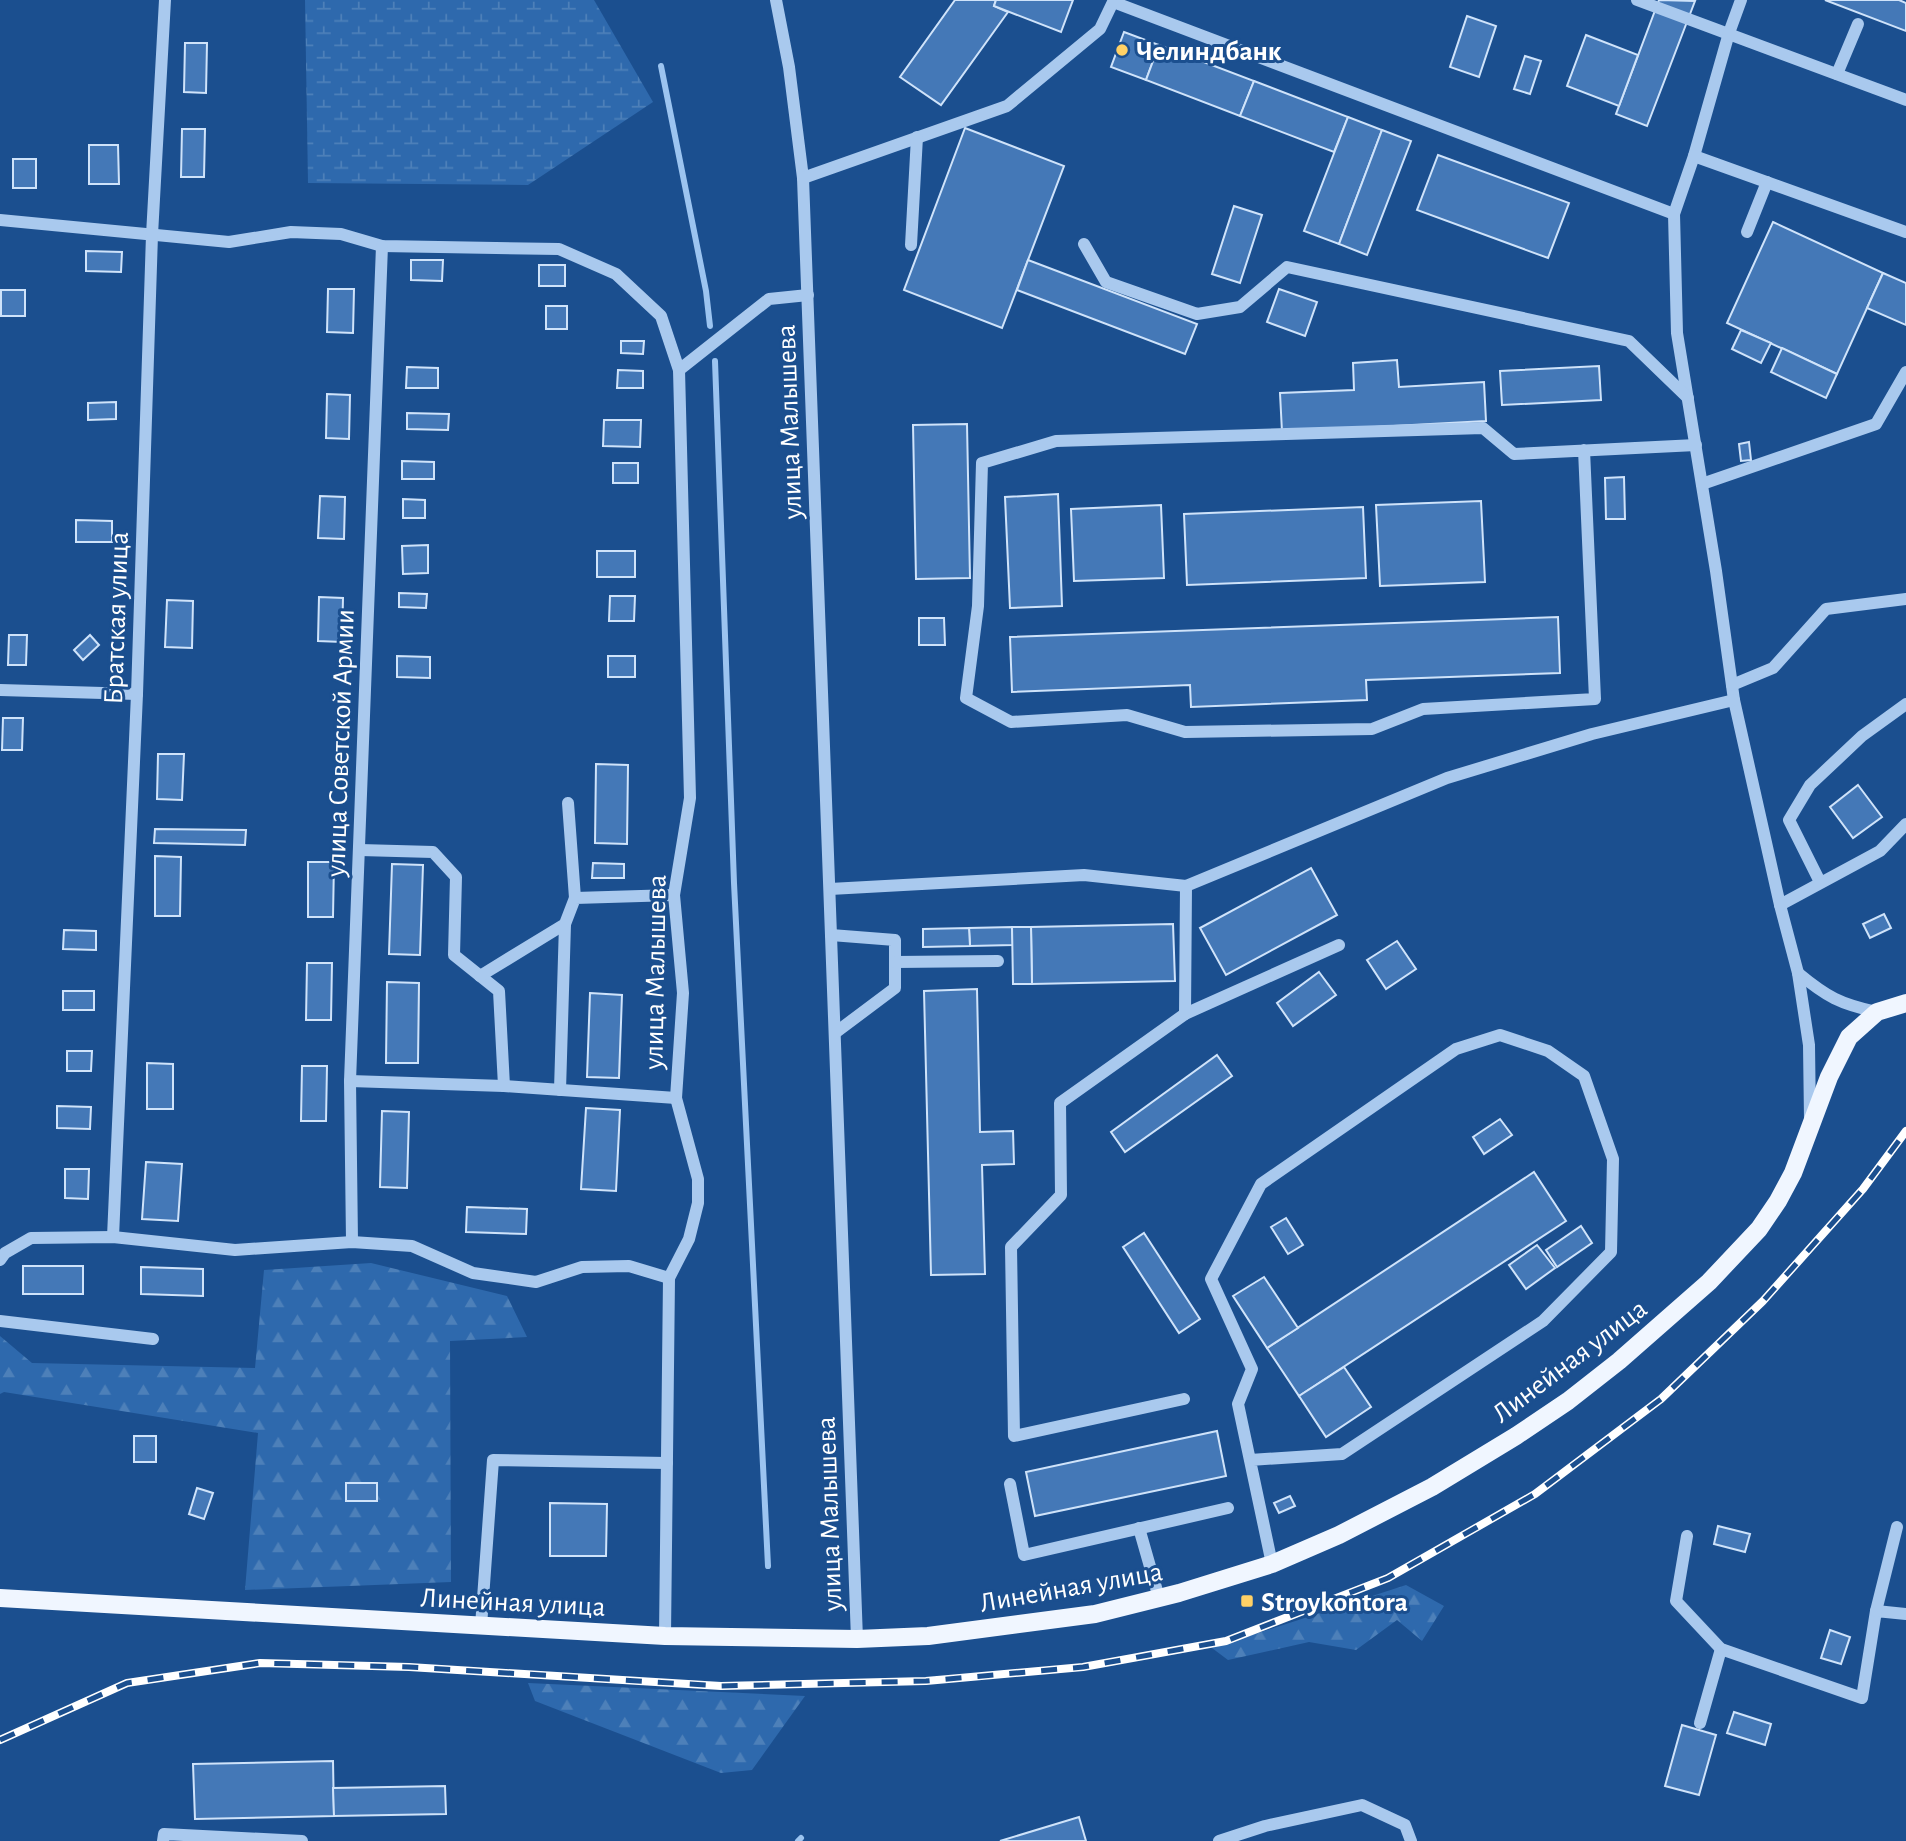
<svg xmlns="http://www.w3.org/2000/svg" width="1906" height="1841" font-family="'Alegreya Sans',sans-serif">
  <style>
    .forest { fill: url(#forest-firs) }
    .wetland { fill: url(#wetland-marsh) }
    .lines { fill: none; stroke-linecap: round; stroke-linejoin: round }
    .stream { stroke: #9cc4f0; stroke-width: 6 }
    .building { fill: #4478b7; stroke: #cfe3fa; stroke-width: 2 }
    .minor { stroke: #a9c9ee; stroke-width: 12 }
    .major { stroke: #f0f6ff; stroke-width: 18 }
    .rail-casing { stroke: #fff; stroke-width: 8 }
    .rail { stroke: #1b4f8f; stroke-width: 5; stroke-dasharray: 16; stroke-linecap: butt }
    .poi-dot { fill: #ffd166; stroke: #1b4f8f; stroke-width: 2.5 }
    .labels { text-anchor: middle; stroke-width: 6; stroke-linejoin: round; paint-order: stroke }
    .poi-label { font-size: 28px; font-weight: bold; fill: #fff; stroke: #1b4f8f; text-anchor: start }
    .street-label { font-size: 28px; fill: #fff; stroke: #1b4f8f }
  </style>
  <defs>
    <pattern id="forest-firs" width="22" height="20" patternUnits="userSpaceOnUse" patternTransform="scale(1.75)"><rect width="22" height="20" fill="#2e69ad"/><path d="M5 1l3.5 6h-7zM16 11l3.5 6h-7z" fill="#4d80b9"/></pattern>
    <pattern id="wetland-marsh" width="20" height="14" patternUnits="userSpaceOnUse" patternTransform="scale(1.75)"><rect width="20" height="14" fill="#2e69ad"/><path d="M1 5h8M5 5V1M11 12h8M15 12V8" fill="none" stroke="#4d80b9"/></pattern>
  </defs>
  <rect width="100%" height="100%" fill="#1b4f8f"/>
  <!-- forest -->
  <g class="forest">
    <polygon points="371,1263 507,1296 527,1337 450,1341 451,1582 245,1590 258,1433 4,1392 0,1394 0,1336 32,1363 255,1368 264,1270"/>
    <polygon points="1406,1585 1444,1606 1422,1641 1397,1620 1356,1650 1309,1642 1228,1660 1212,1648"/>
    <polygon points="528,1683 805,1696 752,1770 721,1773 535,1701"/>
  </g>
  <!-- wetland -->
  <polygon class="wetland" points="305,0 594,0 653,102 528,185 308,183"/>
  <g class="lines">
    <!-- stream -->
    <g class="stream">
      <polyline points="661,66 706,291 710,326"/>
      <polyline points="715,361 734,883 768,1566"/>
      <polyline points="798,1841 801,1838"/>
    </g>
  </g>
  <!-- building -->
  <g class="building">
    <polygon points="955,0 996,0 994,6 1008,12 941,105 900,77"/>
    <polygon points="996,0 1073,0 1061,32 994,6"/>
    <polygon points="1659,0 1695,1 1647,126 1616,114"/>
    <polygon points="1825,0 1899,0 1906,3 1906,31"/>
    <polygon points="1467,16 1496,26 1479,77 1450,67"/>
    <polygon points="1124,32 1159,45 1146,80 1111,67"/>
    <polygon points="1586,35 1638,55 1619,106 1567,86"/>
    <polygon points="185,43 207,43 206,93 184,92"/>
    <polygon points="1159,45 1254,81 1240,116 1146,80"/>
    <polygon points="1525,56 1541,61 1530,94 1514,89"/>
    <polygon points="1254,81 1348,117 1334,152 1240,116"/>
    <polygon points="1348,117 1382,130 1339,244 1304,231"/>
    <polygon points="965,128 1064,166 1002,328 904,290"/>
    <polygon points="182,129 205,129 204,177 181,177"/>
    <polygon points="1382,130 1411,141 1367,255 1339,244"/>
    <polygon points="89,145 118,145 119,184 89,184"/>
    <polygon points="1438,155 1569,203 1548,258 1417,210"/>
    <rect x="13" y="159" width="23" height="29"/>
    <polygon points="1234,206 1262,215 1240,283 1212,274"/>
    <polygon points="1773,222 1883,273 1837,374 1727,323"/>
    <polygon points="86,251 122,252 121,272 86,271"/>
    <polygon points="411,260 443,260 442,281 411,280"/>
    <polygon points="1028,260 1197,324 1185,354 1017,290"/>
    <rect x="539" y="265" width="26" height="21"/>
    <polygon points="1883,273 1906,283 1906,325 1867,308"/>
    <polygon points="328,289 354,289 353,333 327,332"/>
    <polygon points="1279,289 1317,302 1305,336 1267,322"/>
    <rect x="1" y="290" width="24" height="26"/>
    <rect x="546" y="306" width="21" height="23"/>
    <polygon points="1741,330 1771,343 1761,363 1732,349"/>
    <polygon points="621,341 644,341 643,354 621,353"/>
    <polygon points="1782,348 1837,374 1826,398 1771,372"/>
    <polygon points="1397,360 1399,387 1484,382 1486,421 1282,432 1280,393 1354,390 1353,363"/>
    <polygon points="1599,366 1601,400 1502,405 1500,371"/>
    <polygon points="407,367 438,368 438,388 406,388"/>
    <polygon points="618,370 643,371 643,388 617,388"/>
    <polygon points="327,394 350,395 349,439 326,438"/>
    <polygon points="116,402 116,419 88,420 88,403"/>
    <polygon points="407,413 449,414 448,430 407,429"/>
    <polygon points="604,420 641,420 640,447 603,446"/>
    <polygon points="967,424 970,578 916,579 913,425"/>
    <polygon points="1749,442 1751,460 1741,461 1739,444"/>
    <polygon points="402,461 434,462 434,479 402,479"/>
    <rect x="613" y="463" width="25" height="20"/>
    <polygon points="1624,477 1625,519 1606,519 1605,478"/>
    <polygon points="1058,494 1062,606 1010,608 1005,497"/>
    <polygon points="320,496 345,497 344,539 318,538"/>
    <polygon points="403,499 425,500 425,518 403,518"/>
    <polygon points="1481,501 1485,582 1380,586 1376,505"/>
    <polygon points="1161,505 1164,578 1074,581 1071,509"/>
    <polygon points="1363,507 1366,578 1187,585 1184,514"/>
    <polygon points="76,520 112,521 112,542 76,542"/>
    <polygon points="428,545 428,573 403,574 402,546"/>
    <rect x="597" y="551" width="38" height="26"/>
    <polygon points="399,593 427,594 426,608 399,607"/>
    <polygon points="610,596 635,596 634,621 609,621"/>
    <polygon points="319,597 343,598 342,642 318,641"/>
    <polygon points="167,600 193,601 192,648 165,647"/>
    <polygon points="1558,617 1560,673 1366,680 1367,700 1191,707 1190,685 1012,692 1010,637"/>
    <polygon points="919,618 944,618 945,645 919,645"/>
    <polygon points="9,635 27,635 26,665 8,665"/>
    <polygon points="90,635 99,645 83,660 74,650"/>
    <polygon points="397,656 430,657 430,678 397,677"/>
    <rect x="608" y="656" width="27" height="21"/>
    <polygon points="3,718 23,718 22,750 2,750"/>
    <polygon points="158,754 184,754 182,800 157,799"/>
    <polygon points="596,764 628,765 627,844 595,843"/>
    <polygon points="1858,785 1882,817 1853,838 1830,807"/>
    <polygon points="155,829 246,830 245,845 154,843"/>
    <polygon points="155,856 181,857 180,916 155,916"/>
    <polygon points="308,862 334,862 333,917 308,917"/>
    <polygon points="593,863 624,864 624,878 592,878"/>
    <polygon points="392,864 423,865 420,955 389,954"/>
    <polygon points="1311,868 1337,915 1226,975 1200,928"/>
    <polygon points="1884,914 1891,928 1870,938 1863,924"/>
    <polygon points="1173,924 1175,981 1032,984 1031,927"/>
    <polygon points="1012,927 1013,945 970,946 969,928"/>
    <polygon points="1012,927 1031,927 1032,984 1013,984"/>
    <polygon points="969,928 970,946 923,947 923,929"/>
    <polygon points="64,930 96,931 96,950 63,949"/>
    <polygon points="1397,941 1416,969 1386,989 1367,960"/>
    <polygon points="307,963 332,963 331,1020 306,1020"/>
    <polygon points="1319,972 1336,995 1293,1026 1277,1003"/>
    <polygon points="387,982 419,983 418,1063 386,1063"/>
    <polygon points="977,989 980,1132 1013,1131 1014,1164 982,1165 985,1274 931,1275 924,991"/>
    <rect x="63" y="991" width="31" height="19"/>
    <polygon points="590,993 622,995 619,1078 587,1077"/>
    <polygon points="67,1051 92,1051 91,1071 67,1071"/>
    <polygon points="1217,1055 1232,1076 1125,1152 1111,1132"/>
    <polygon points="147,1063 173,1064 173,1109 147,1109"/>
    <polygon points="302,1066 327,1066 326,1121 301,1121"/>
    <polygon points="57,1106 91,1107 90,1129 57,1128"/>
    <polygon points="586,1108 620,1110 616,1191 581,1189"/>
    <polygon points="382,1111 409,1112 407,1188 380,1187"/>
    <polygon points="1500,1119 1512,1135 1484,1154 1473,1137"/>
    <polygon points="146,1162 182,1164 178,1221 142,1219"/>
    <polygon points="65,1169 89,1169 88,1199 65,1198"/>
    <polygon points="1534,1172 1566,1221 1299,1396 1267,1348"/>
    <polygon points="467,1207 527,1209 526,1234 466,1232"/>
    <polygon points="1286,1218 1303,1245 1288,1254 1271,1227"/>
    <polygon points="1581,1226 1592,1243 1557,1267 1546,1250"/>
    <polygon points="1144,1233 1200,1319 1179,1333 1123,1247"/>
    <polygon points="1537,1245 1555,1268 1526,1289 1509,1265"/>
    <rect x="23" y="1266" width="60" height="28"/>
    <polygon points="141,1267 203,1269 203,1296 141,1294"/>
    <polygon points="1264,1277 1298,1328 1267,1348 1233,1296"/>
    <polygon points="1344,1367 1371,1407 1326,1437 1299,1396"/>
    <polygon points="1217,1431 1226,1476 1035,1516 1026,1472"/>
    <rect x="134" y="1436" width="22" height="26"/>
    <rect x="346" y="1483" width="31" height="18"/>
    <polygon points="197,1488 213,1493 204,1519 189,1514"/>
    <polygon points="1290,1496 1295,1506 1279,1513 1274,1503"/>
    <polygon points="550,1503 607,1504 606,1556 550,1556"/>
    <polygon points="1718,1526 1750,1534 1745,1552 1714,1544"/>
    <polygon points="1830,1630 1850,1637 1841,1664 1821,1658"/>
    <polygon points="1734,1712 1771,1724 1765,1745 1727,1733"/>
    <polygon points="1682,1725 1716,1735 1699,1795 1665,1786"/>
    <polygon points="333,1761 334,1816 195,1819 193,1764"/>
    <polygon points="445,1786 446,1814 334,1816 333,1788"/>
    <polygon points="1079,1817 1086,1841 1000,1841"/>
  </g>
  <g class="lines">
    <!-- minor -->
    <g class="minor">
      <polyline points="776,0 789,67 803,178 857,1639"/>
      <polyline points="1637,0 1906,100"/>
      <polyline points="1741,0 1729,33 1694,156 1674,214 1677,333 1716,571 1734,700 1780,905 1798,973 1809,1045 1810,1119"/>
      <polyline points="1837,74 1858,24"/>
      <polyline points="1694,156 1906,232"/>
      <polyline points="803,178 1007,106 1100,29 1113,2 1674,214"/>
      <polyline points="0,220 229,242 291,232 341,234 382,246 559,249 616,274 661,316 679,370"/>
      <polyline points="1747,232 1767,182"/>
      <polyline points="1084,244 1106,282 1197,314 1240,307 1287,267 1629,341 1688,398"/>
      <polyline points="911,245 917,137"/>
      <polyline points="1584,450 1595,699 1423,709 1372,729 1185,732 1127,715 1011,722 966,698 978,606 982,463 1056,441 1483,428 1514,454 1696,445"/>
      <polyline points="1702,484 1876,424 1906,372"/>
      <polyline points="1732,685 1773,668 1826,609 1906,599"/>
      <polyline points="0,690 137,694"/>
      <polyline points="568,803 575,898"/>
      <polyline points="360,850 433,852 456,877 454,955 499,991 504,1086"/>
      <polyline points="1820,882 1789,820 1810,785 1862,736 1906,704"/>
      <polyline points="830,889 1084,875 1186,886 1447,778 1592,734 1734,700"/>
      <polyline points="1780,905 1880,851 1906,824"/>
      <polyline points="831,935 895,940 895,988 835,1033"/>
      <polyline points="895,962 998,961"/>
      <path d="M1798 973C1827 997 1840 1004 1877 1012"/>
      <polyline points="480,976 565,924 575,898 674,895"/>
      <polyline points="1185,1014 1339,945"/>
      <polyline points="350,1081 504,1086 676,1098"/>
      <polyline points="560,1090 565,924"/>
      <polyline points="113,1237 137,694 152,235 165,0"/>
      <polyline points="352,1242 350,1081 382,246"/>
      <polyline points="0,1260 5,1253 31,1238 113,1237 235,1250 352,1242 412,1246 473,1273 536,1282 582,1267 629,1266 669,1278"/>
      <polyline points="0,1321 153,1339"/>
      <polyline points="1184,1399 1014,1436 1011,1247 1061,1195 1060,1103 1185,1014 1186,886"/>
      <polyline points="1250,1460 1342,1454 1543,1321 1611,1252 1613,1159 1584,1076 1548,1051 1500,1035 1456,1049 1261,1184 1211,1279 1252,1369 1238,1404 1272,1564"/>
      <polyline points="1010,1484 1024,1555 1228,1508"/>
      <polyline points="1139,1528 1159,1598"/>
      <polyline points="1687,1536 1676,1601 1721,1649 1862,1698 1876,1611 1906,1614"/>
      <polyline points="1876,1611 1897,1527"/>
      <polyline points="481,1626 493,1460 667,1463"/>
      <polyline points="665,1636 669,1278 689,1239 698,1203 698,1179 676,1098 683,993 674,895 690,798 679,370 769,299 808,295"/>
      <polyline points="1700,1723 1721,1649"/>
      <polyline points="163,1841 164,1834 302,1841"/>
      <polyline points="1219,1841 1265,1826 1362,1805 1405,1825 1411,1841"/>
    </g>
    <!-- major -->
    <polyline class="major" points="0,1598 665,1636 857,1639 928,1636 1095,1614 1179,1593 1272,1564 1339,1535 1432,1487 1516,1436 1568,1401 1619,1361 1709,1282 1759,1229 1778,1201 1793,1173 1829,1077 1849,1037 1877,1012 1906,1003"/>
    <defs>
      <polyline id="rail" points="0,1740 127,1683 260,1663 409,1667 721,1686 926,1681 1083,1667 1226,1641 1388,1578 1535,1494 1661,1399 1763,1301 1863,1189 1906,1131"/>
    </defs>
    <!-- rail casing -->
    <use href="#rail" class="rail-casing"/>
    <!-- rail -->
    <use href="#rail" class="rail"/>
  </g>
  <!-- markers -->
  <g class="poi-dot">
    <circle cx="1122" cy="50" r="7"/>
    <rect x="1240" y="1594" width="14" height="14" rx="3.5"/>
  </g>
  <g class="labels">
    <!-- poi labels -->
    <g class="poi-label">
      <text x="1136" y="60">Челиндбанк</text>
      <text x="1261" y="1611">Stroykontora</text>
    </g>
    <!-- street labels -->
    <g class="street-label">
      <text transform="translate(788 422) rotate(-92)" y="10">улица Малышева</text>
      <text transform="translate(115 618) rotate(-88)" y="10">Братская улица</text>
      <text transform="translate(339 743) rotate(-88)" y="10">улица Советской Армии</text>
      <text transform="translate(654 972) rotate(-89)" y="10">улица Малышева</text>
      <text transform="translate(1569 1360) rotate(-37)" y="10">Линейная улица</text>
      <text transform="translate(828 1514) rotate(-92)" y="10">улица Малышева</text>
      <text transform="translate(1071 1586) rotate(-10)" y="10">Линейная улица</text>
      <text transform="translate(513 1601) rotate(3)" y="10">Линейная улица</text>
    </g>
  </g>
</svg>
